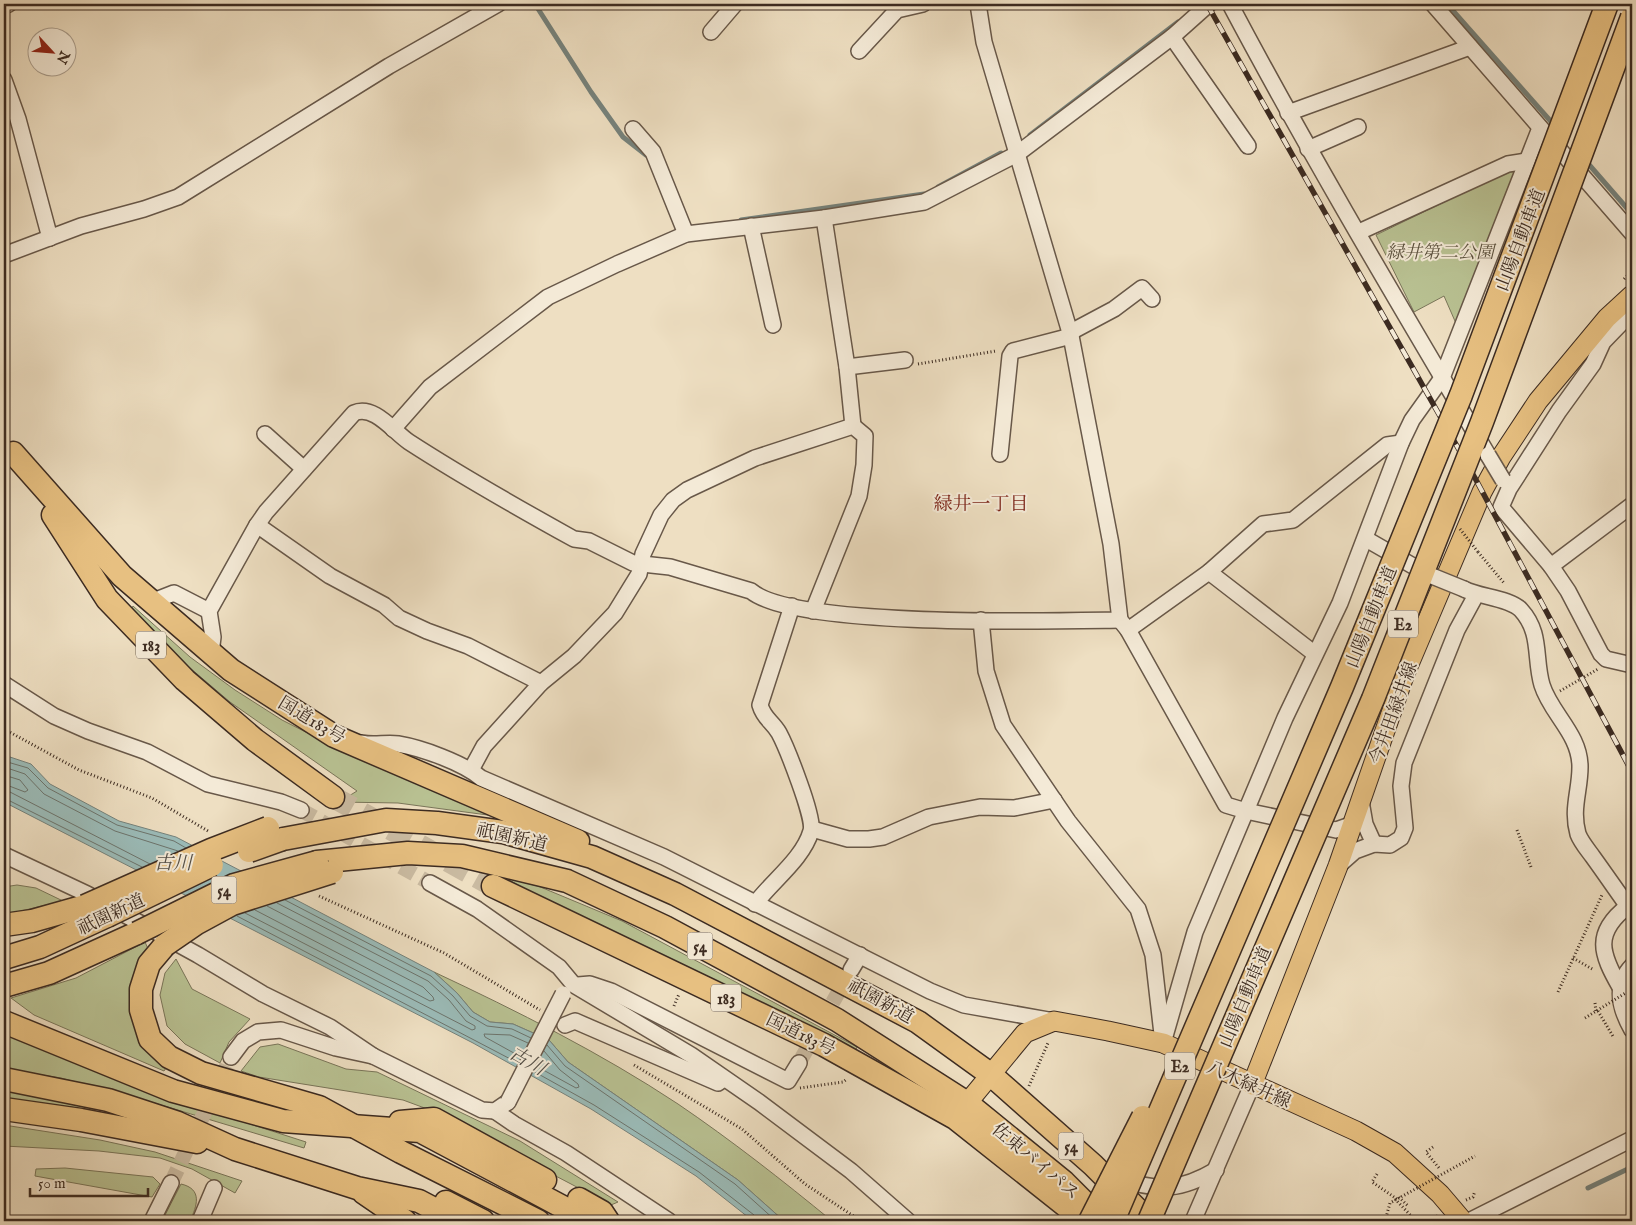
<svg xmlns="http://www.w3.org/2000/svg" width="1636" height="1225" font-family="'IM FELL English','Noto Serif JP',serif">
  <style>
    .green { fill: #b9c293; stroke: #7a765a }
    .water { fill: #9bbcb9; stroke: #75827c }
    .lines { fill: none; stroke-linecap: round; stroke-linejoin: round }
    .shore { stroke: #6c746d; stroke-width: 1 }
    .stream { stroke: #75827c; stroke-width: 5 }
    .minor-tunnel { stroke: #cabba2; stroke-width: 15; stroke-dasharray: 15 8; stroke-linecap: butt }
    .highway-tunnel { stroke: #cabba2; stroke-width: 22; stroke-dasharray: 22 11; stroke-linecap: butt }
    .minor-casing { stroke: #685849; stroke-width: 18 }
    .major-casing { stroke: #3c2b21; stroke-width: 21 }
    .highway-casing { stroke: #3c2b21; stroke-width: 25 }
    .path { stroke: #3c2b21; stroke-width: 3; stroke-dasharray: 1 2.5; stroke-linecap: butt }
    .minor { stroke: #f4ead7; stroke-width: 15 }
    .major { stroke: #e7c081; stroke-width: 19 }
    .highway { stroke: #e7c081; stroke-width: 22 }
    .rail-casing { stroke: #3c2b21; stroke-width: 5.5 }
    .rail { stroke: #f4ead7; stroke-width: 4; stroke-dasharray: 11; stroke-linecap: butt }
    .minor-bridge-casing { stroke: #685849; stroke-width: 18; stroke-linecap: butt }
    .highway-bridge-casing { stroke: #3c2b21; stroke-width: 25; stroke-linecap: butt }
    .path-bridge { stroke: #3c2b21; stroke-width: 3; stroke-dasharray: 1 2.5; stroke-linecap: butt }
    .minor-bridge { stroke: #f4ead7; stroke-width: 15 }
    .highway-bridge { stroke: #e7c081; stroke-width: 22 }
    .labels { text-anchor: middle; stroke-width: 4; stroke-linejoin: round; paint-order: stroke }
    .shield { fill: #f4ead7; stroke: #736458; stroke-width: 1 }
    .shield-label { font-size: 16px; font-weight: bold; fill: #3c2b21 }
    .street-label { font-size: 18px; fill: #3c2b21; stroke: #f4ead7 }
    .park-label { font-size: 18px; font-style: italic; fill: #5b513e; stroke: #f4ead7 }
    .neighbourhood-label { font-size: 19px; fill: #7a1f14; stroke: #f4ead7 }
    .water-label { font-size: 19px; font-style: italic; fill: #544f47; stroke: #f4ead7 }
  </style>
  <rect width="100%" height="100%" fill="#eedfc2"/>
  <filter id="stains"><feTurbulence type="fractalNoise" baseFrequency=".004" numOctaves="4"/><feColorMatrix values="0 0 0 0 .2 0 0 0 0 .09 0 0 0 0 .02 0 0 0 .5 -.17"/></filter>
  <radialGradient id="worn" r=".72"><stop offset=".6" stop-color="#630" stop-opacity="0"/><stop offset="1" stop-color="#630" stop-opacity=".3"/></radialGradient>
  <!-- green -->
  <g class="green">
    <polygon points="1506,172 1520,172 1458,328 1444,296 1414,312 1376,235"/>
    <polygon points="133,606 190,657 235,690 282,720 347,753 495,816 398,803 339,802 357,791 230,702 169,650 130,611"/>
    <polygon points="506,878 538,886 622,921 857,1047 855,1052 531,893"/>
    <polygon points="17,885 36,888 63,901 4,915 4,887"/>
    <polygon points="145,942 149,951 136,975 168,1065 164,1071 34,1015 11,998 76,978"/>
    <polygon points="176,959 192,989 250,1019 229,1042 220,1063 185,1044 167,1026 160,995 165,973"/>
    <path d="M434 972C517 1011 601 1053 678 1104 731 1140 782 1180 832 1221H784L738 1180 568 1062 549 1040 513 1024 490 1022 473 1012 457 993Z"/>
    <polygon points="4,1032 132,1086 306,1142 304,1148 151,1102 61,1078 4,1069"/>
    <polygon points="278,1044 346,1069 377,1072 520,1141 618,1202 611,1205 430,1110 403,1100 259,1077 241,1071 260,1047"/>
    <polygon points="4,1089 94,1107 92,1113 4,1099"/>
    <polygon points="4,1125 100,1140 155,1152 242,1181 235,1193 192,1169 160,1158 99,1151 4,1146"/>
    <polygon points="65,1168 153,1177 160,1184 152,1197 35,1176 36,1169"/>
    <path d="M181 1184C203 1189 197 1206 190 1221H162Z"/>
  </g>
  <!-- water -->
  <polygon class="water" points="4,755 31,764 50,784 119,821 176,837 434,972 457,993 473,1012 490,1022 513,1024 549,1040 568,1062 738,1180 784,1221 753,1221 696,1176 591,1109 473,1043 4,802"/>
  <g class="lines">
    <!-- shore -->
    <g class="shore">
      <polyline points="4,761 28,768 48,788 117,825 174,841 186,848"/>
      <polyline points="4,767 25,774 44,794 115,831 178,851"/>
      <polyline points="4,775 20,780 28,790 25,792 4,784"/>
      <polyline points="4,791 10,792 150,864"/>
      <polyline points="4,798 142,867"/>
      <polyline points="285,900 431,976 453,996 470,1016 487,1026 512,1029 531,1038"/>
      <polyline points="255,910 430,1001 434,1000 433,997 423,987 267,906"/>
      <polyline points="245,913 472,1030 475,1029 475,1026 466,1021 449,1000 428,981 277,903"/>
      <polyline points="237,916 518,1063"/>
      <polyline points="547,1045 565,1066 735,1184 776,1221"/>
      <polyline points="521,1057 485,1037 484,1034 510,1035 528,1043"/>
      <polyline points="536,1066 576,1088 579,1087 578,1084 560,1070 544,1051"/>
      <polyline points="533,1071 594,1105 699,1172 754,1215 756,1221"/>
    </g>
    <!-- stream -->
    <g class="stream">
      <polyline points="535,4 591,92 623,137 646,155"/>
      <polyline points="1447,4 1554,125"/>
      <polyline points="501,9 510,4"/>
      <polyline points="1030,135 1178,22"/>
      <polyline points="1585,160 1632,214"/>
      <polyline points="938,187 1001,153"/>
      <polyline points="741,220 924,194"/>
      <polyline points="1588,1188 1632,1167"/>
    </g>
    <!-- minor-tunnel -->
    <g class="minor-tunnel">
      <polyline points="301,810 430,883"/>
      <polyline points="799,1063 848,975"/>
      <polyline points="171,1183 231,1057"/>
    </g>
    <!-- highway-tunnel -->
    <polyline class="highway-tunnel" points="333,797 493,886"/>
    <defs>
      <g id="minor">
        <polyline points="978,4 984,42 1071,336 1111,544 1120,620 1128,630 1226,805 1246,811 1336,830 1353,824"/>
        <path d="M1230 4C1311 157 1400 306 1488 455"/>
        <polyline points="1433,4 1632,233"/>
        <polyline points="4,6 9,4"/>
        <polyline points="711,32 735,4"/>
        <polyline points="1172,37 1248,146"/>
        <polyline points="859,51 897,10 923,4"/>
        <polyline points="4,80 18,119 50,238"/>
        <polyline points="1288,113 1470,47"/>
        <polyline points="633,129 653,152 686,234"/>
        <polyline points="1308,149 1358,127"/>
        <polyline points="824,218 847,367 853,426"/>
        <polyline points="751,226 773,325"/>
        <polyline points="1359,232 1508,164 1527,161"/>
        <polyline points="4,255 81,226 144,209 178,197 389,66 498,4"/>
        <polyline points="1632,312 1603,342 1593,364 1559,411 1509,489 1501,507 1551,566 1568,591 1601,654 1606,659 1632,665"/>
        <polyline points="1069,333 1114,309 1142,288 1152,299"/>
        <polyline points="847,367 905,360"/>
        <polyline points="393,429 430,387 548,297 617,264 686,234 824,218 924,202 1017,154 1172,37 1209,4"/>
        <polyline points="265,434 304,469"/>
        <polyline points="1000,454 1010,356 1013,351 1071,336"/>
        <polyline points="257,525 330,576 384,605 399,618 427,631 468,646 541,683"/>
        <polyline points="1366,539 1427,574"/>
        <polyline points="1551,566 1632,505"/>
        <polyline points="1209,572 1315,654"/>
        <path d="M1464 589C1479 597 1510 598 1521 610 1542 633 1534 658 1542 685 1551 714 1580 734 1580 767 1580 791 1571 809 1578 834 1581 842 1588 850 1593 857 1606 875 1619 894 1632 912"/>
        <polyline points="151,602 174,593 209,611"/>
        <polyline points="981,620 986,671 1003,725 1068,821 1138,909 1153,955 1162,1034"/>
        <polyline points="1128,630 1209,572 1263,524 1293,520 1387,445 1401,443"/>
        <path d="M211 653 213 637 209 611 257 525 266 512 354 413C374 404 394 432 409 442 463 477 518 508 574 539L589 541 633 563 670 567 751 591C795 628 1053 621 1120 620"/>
        <polyline points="4,684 54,716 88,731 147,752 208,784 281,802 301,810"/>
        <path d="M362 743C374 746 386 742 398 744 422 748 463 763 481 778L664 857 930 991 964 1005 1054 1021"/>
        <polyline points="471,770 484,746 541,683 574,656 615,613 639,574 643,554 661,515 673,500 687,490 755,458 853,426 865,436 864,465 859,496 813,611"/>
        <polyline points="1361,801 1365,824 1374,844"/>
        <polyline points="812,829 848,839 869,839 883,837 929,817 980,807 1014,808 1054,800"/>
        <polyline points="4,855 87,894 198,955 263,994 330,1027 373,1056"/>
        <polyline points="1338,866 1355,851 1374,844 1390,845 1401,838 1405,828 1401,786 1404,763 1457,630 1476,595"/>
        <polyline points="430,883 477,909 559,967 574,985 691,1055 759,1102 851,1171 908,1221"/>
        <path d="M755 904C772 881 803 859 811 831 815 818 786 746 779 733 772 721 764 719 760 705L792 606"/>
        <path d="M1632 966C1613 986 1620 1009 1632 1030"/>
        <polyline points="851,970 860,955"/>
        <polyline points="578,985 590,984 611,991 788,1081 799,1063"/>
        <path d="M1620 987C1601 954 1593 933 1628 906"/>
        <polyline points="565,1025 575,1021 718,1083 722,1080"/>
        <polyline points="1163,1043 1195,932 1285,718 1340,603 1401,443 1412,420 1442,378 1540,128"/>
        <polyline points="231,1057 243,1041 258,1032 281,1030 336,1048 373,1056 482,1110 495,1111 508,1102"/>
        <polyline points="495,1111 514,1124 566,1153 669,1221"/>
        <path d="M1121 1179C1159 1192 1182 1190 1216 1170"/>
        <polyline points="152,1221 171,1183"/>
        <polyline points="200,1221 214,1188"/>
        <polyline points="1193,1221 1252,1085"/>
        <polyline points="1469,1221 1632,1139"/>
      </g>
      <g id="major">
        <polyline points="1252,1085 1338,866 1404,676 1482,492 1501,457 1538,401 1607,318 1632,295"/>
        <polyline points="959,1113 1025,1033 1054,1021 1108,1031 1163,1043 1356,1131 1395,1153 1440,1194 1463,1221"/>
      </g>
      <g id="highway">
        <polyline points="13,453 122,576 231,670 334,736 578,841"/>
        <polyline points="53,515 107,599 185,680 255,740 333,797"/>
        <polyline points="283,839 386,820 437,823 503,832 592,857 675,894 918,1022 990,1074 1093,1165 1149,1221"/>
        <polyline points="317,862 408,853 462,856 567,881 665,927 837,1020 967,1103 1064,1182 1103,1221"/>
        <polyline points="493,886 824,1045 955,1118 1085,1221"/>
        <polyline points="4,925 32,921 85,906"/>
        <polyline points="165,945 149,964 141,989 141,1010 150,1039 169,1057 201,1073 319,1107 401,1152 538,1221"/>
        <polyline points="4,958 40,947 107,916"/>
        <polyline points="4,986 49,973 137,933"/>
        <polyline points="4,1022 173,1091 283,1121 420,1131 589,1221"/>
        <polyline points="4,1079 108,1100 178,1123 235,1149 357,1188 419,1201 457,1221"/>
        <polyline points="4,1109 81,1120 197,1142"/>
        <polyline points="400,1122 434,1119 545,1180"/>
        <polyline points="364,1193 405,1221"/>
        <polyline points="579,1199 602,1212 608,1221"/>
        <polyline points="446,1202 483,1221"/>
      </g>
    </defs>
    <!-- minor casing -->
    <use href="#minor" class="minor-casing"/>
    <!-- major casing -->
    <use href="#major" class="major-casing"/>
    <!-- highway casing -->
    <use href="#highway" class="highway-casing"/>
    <!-- path -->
    <g class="path">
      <polyline points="1624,279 1632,271"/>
      <polyline points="918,364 996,351"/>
      <polyline points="1478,552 1504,583"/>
      <polyline points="1560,691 1598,669"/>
      <polyline points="4,729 79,770 152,798 208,831"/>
      <polyline points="1517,830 1531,867"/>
      <polyline points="319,896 444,953 540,1010"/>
      <polyline points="1573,958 1594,970"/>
      <polyline points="1558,992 1602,895"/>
      <polyline points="1595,1003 1596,1012"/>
      <polyline points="674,1006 679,994"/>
      <polyline points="1598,1011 1614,1038"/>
      <polyline points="634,1065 742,1129 805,1184 861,1221"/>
      <polyline points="1029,1086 1048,1043"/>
      <polyline points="800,1088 843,1082 847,1079"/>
      <polyline points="1433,1147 1426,1152 1439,1168"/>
      <polyline points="1377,1174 1372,1182 1397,1199"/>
      <polyline points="1399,1197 1408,1206"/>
      <polyline points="1395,1199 1416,1221"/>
      <polyline points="1466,1200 1473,1197 1475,1191"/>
      <polyline points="1431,1220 1439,1215"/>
    </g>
    <!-- minor -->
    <use href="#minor" class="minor"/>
    <!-- major -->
    <use href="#major" class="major"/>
    <!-- highway -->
    <use href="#highway" class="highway"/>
    <defs>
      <polyline id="rail" points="1207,4 1475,478 1632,772"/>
    </defs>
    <!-- rail casing -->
    <use href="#rail" class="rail-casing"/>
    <!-- rail -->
    <use href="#rail" class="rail"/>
    <defs>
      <g id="minor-bridge">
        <polyline points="1488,455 1503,480"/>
        <polyline points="1427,574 1464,589"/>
        <polyline points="508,1102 563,994"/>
      </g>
      <g id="highway-bridge">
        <polyline points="249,851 283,839"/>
        <polyline points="85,906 211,850 268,828"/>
        <polyline points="107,916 212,865"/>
        <polyline points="137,933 234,885 317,862"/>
        <polyline points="165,945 197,923 232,904 332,872"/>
        <polyline points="1090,1221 1143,1117"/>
        <polyline points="1113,1221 1342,687 1461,395 1607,4"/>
        <polyline points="1149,1221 1373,699 1482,422 1632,17"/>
      </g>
    </defs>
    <!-- minor-bridge casing -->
    <use href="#minor-bridge" class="minor-bridge-casing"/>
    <!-- highway-bridge casing -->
    <use href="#highway-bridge" class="highway-bridge-casing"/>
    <!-- path-bridge -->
    <g class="path-bridge">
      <polyline points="1460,529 1478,552"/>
      <polyline points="1585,1018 1632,989"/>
      <polyline points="1385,1221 1390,1203 1475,1156"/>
    </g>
    <!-- minor-bridge -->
    <use href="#minor-bridge" class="minor-bridge"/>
    <!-- highway-bridge -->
    <use href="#highway-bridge" class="highway-bridge"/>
  </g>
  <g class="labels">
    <!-- shield labels -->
    <g class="shield">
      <rect x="1388" y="610.5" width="30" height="27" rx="4"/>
      <rect x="136" y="631.5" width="30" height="27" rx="4"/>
      <rect x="211.5" y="876.5" width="25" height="27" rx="4"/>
      <rect x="687.5" y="932.5" width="25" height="27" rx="4"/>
      <rect x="711" y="984.5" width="30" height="27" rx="4"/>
      <rect x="1165" y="1052.5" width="30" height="27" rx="4"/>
      <rect x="1058.5" y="1132.5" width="25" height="27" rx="4"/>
    </g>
    <g class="shield-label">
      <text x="1403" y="630">E2</text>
      <text x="151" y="651">183</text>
      <text x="224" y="896">54</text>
      <text x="700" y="952">54</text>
      <text x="726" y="1004">183</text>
      <text x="1180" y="1072">E2</text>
      <text x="1071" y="1152">54</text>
    </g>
    <!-- street labels -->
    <g class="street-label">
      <text transform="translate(1520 240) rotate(-69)" y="6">山陽自動車道</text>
      <text transform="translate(1371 617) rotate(-68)" y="6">山陽自動車道</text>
      <text transform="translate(1393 713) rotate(-70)" y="6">今井田緑井線</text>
      <text transform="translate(312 720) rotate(31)" y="6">国道183号</text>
      <text transform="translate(512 837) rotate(13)" y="6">祇園新道</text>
      <text transform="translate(111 914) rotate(-25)" y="6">祇園新道</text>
      <text transform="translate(1245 997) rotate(-67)" y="6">山陽自動車道</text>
      <text transform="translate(881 1001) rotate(29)" y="6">祇園新道</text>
      <text transform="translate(801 1034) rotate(26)" y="6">国道183号</text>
      <text transform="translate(1249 1084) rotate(24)" y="6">八木緑井線</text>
      <text transform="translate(1036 1161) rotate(40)" y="6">佐東バイパス</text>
    </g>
    <!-- park labels -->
    <g class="park-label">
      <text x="1440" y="258">緑井第二公園</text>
    </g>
    <!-- neighbourhood labels -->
    <g class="neighbourhood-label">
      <text x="981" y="510">緑井一丁目</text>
    </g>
    <!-- water labels -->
    <g class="water-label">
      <text x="173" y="869">古川</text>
      <text transform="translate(528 1060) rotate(30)" y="7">古川</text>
    </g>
  </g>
  <!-- margin -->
  <rect width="1636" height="1225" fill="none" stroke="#eedfc2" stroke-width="20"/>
  <rect x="5" y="5" width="1626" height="1215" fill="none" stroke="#3c2b21" stroke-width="2.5"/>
  <rect x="10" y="10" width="1616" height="1205" fill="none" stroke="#3c2b21"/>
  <!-- north arrow -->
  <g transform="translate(52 52) rotate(116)"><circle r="24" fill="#f4ead7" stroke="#aa9e8e"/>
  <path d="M0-4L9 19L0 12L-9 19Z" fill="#8f2418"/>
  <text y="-8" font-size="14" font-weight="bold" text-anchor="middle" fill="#3c2b21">N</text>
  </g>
  <!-- scale -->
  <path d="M30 1188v8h118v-8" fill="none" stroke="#3c2b21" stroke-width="2.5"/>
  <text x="38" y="1188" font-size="15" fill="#3c2b21" stroke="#f4ead7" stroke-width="4" paint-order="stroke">50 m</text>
  <rect width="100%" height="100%" filter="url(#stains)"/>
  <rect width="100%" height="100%" fill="url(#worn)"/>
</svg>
